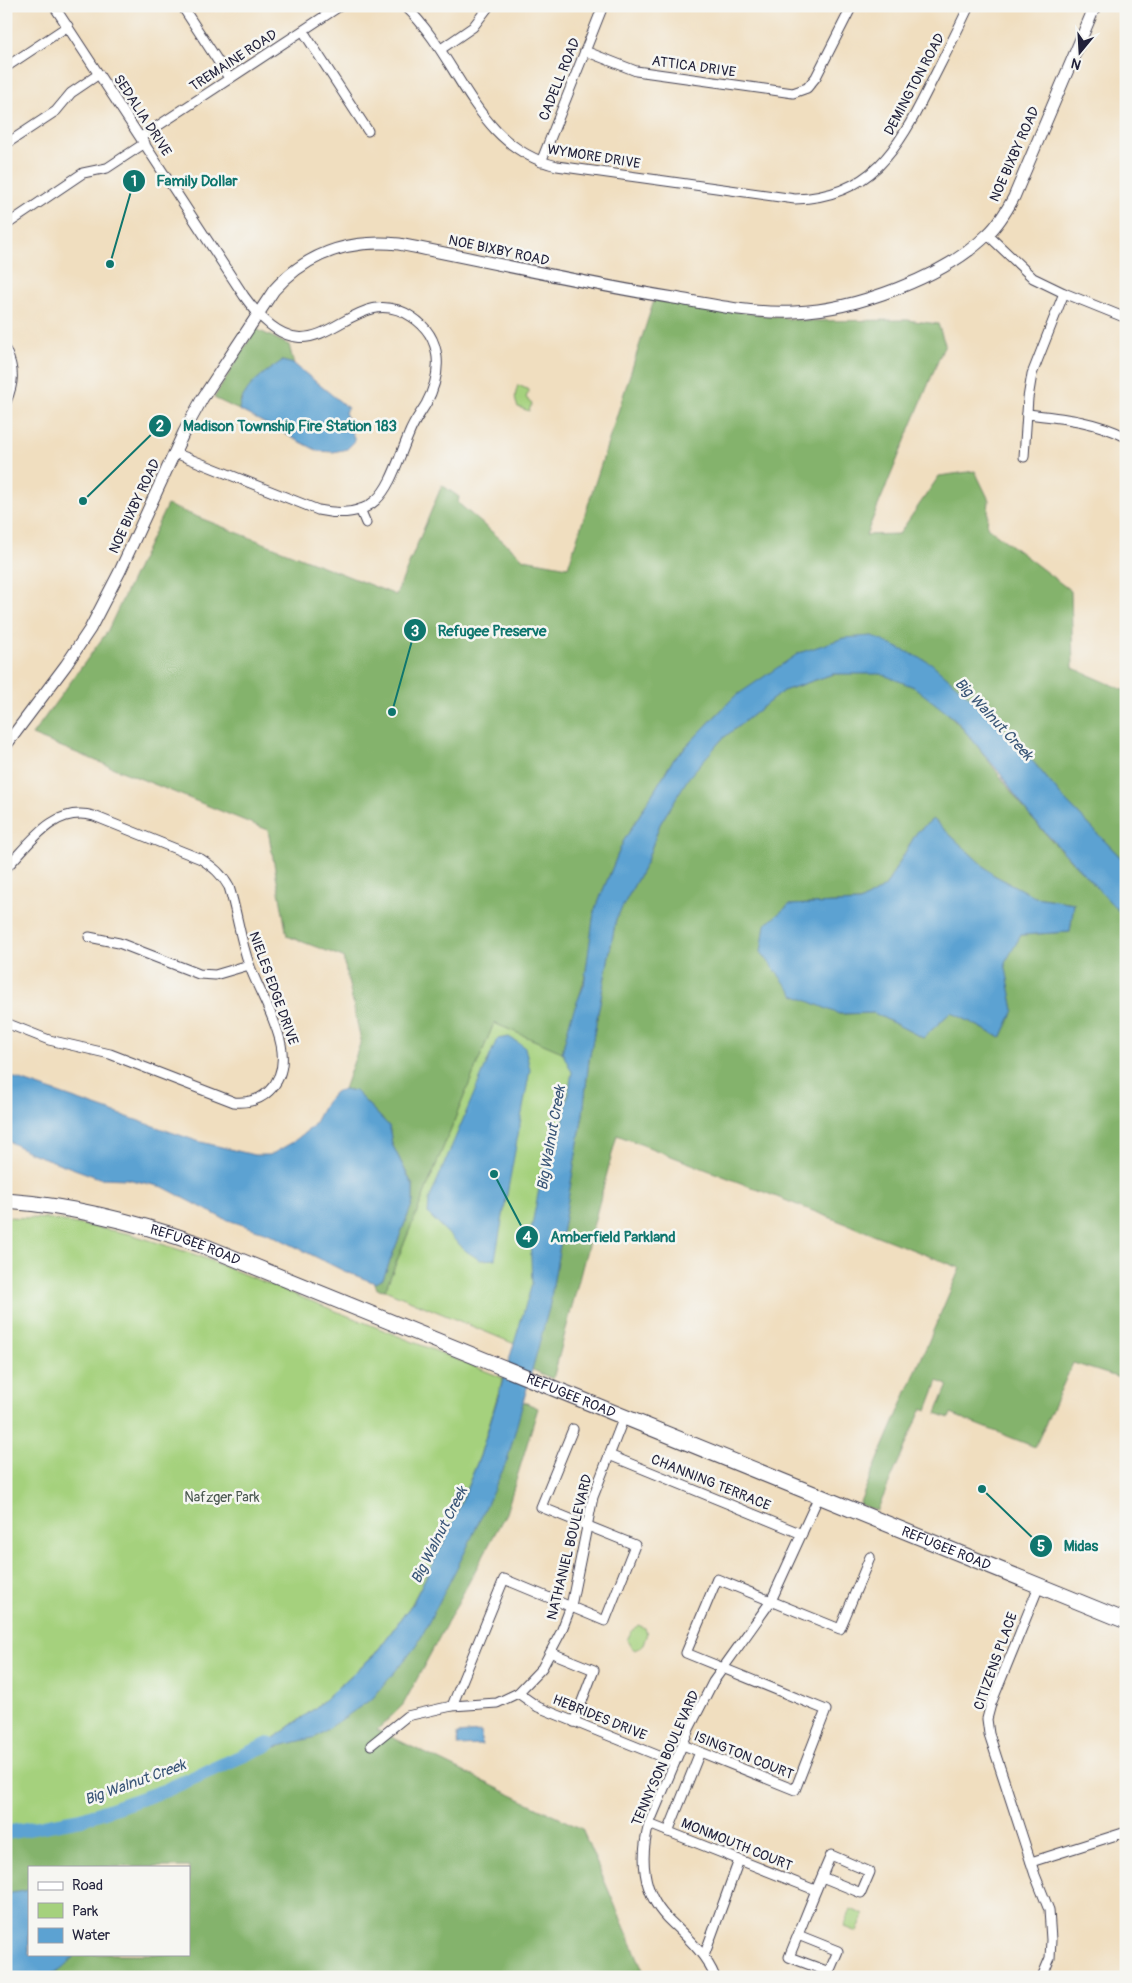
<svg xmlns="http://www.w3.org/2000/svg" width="1132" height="1983" font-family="Pangolin,sans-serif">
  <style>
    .green { fill: #a5d17d; stroke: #647a5c }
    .forest { fill: #84b36c; stroke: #536a54; fill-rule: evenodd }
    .water { fill: #5ca2d2; stroke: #3f6286 }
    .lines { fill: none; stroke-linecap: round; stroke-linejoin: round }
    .river { stroke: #5ca2d2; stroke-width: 14 }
    .minor-casing { stroke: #413e4f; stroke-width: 11 }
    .tertiary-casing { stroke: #413e4f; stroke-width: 13 }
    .primary-casing { stroke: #413e4f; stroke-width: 17 }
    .minor { stroke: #fff; stroke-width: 9 }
    .tertiary { stroke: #fff; stroke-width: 11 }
    .primary { stroke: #fff; stroke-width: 15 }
    .labels { text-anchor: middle; stroke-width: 5; stroke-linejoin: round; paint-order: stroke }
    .street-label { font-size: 14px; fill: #22223b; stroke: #f6f6f2 }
    .park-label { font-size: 14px; fill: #49574f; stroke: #f6f6f2 }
    .water-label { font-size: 15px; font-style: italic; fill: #395577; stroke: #f6f6f2 }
    .leader { fill: none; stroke: #0f766e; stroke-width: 2 }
    .callout-dot { fill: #0f766e; stroke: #f6f6f2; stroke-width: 2 }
    .mark-label { font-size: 15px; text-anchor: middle; font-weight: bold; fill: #fff }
    .callout-label { font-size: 15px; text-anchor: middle; font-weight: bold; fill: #0f766e; stroke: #f6f6f2; stroke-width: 5; stroke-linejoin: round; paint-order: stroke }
  </style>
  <rect width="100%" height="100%" fill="#f6f6f2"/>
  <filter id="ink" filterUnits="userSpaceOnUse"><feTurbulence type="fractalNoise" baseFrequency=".02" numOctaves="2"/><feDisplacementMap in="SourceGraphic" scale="10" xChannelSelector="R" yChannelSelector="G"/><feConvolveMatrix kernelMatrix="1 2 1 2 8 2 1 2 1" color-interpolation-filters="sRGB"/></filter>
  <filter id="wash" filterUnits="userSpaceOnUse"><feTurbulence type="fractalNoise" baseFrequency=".0096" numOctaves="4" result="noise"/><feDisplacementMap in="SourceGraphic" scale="20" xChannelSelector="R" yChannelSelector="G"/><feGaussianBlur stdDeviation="1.12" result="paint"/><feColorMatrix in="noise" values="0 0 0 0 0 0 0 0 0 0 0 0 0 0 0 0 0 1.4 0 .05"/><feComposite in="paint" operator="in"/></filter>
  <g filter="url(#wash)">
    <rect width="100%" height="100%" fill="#f0debf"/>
    <!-- green -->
    <g class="green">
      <path d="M518 385 529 390 526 398 532 403 529 411 518 407C514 399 515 394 518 385Z"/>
      <polygon points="494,1023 577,1058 522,1347 385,1290"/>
      <polygon points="6,1217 51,1219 130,1234 196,1255 503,1378 480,1456 449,1532 412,1604 375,1654 314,1709 255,1752 166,1790 81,1819 6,1833"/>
      <polygon points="638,1625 645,1628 647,1633 643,1645 635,1650 630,1646 627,1640 631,1632"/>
      <polygon points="851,1909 864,1915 857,1932 844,1927"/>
    </g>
    <!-- forest -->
    <g class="forest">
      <path d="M654 300 806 321 907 320 938 324 945 344 866 535 899 534 939 476 975 471 989 500 987 527 1071 591 1073 668 1126 691V863L1064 799 1025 752 979 705 872 636 734 697 673 760 623 842 594 912 590 960 588 959C584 991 570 1020 562 1052L494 1023 385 1290 377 1289 375 1283 383 1279 413 1202V1186L392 1144 389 1126 355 1091 344 1089 361 1041 343 957 287 936 268 830 32 735 107 632 167 505 396 595 442 485 459 497 458 503 524 559 568 567Z"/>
      <polygon points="256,329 289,345 294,364 282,361 241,399 239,410 214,398"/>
      <path d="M833 674C848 674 868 670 882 674 951 692 989 766 1030 816 1060 852 1095 883 1126 919V1380L1073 1363 1035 1447 951 1414 949 1418 936 1413 948 1385 938 1381 927 1410 922 1408 877 1511 859 1504 960 1268 617 1135 553 1379 531 1369 549 1308 583 1114 589 1060 616 919 646 863 660 824 688 777 722 739 783 691ZM933 819 992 874 1035 897 1074 903 1070 932 1021 935 1004 963 1014 1010 1001 1038 951 1012 923 1038 874 1013 839 1014 789 905 860 902 885 887 917 832Z"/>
      <path d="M499 1391 538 1408 506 1513 403 1705 377 1730 582 1829 646 1977H6V1833L81 1819 166 1790 255 1752 314 1709 375 1654 412 1604 449 1532 480 1456ZM29 1867H189V1954H29Z"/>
    </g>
    <!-- water -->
    <g class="water">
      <path d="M282 361 294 364 348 408 345 412 355 441 347 449 333 452 318 451 239 410C242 387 264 373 282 361Z"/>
      <polygon points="872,636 931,663 979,705 1025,752 1064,799 1126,863 1126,919 1029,815 999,772 956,720 914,687 881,674 833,674 783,691 722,739 689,777 660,824 646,863 616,919 589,1060 583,1114 549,1308 507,1461 464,1554 417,1645 373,1698 316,1737 255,1752 314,1709 375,1654 412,1604 449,1532 480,1456 532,1284 530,1235 544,1163 559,1145 572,1072 562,1052 571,1017 584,985 594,912 623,842 673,760 734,697 799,653 844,638"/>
      <polygon points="933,819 992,874 1035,897 1074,903 1070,932 1021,935 1005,963 1014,1010 1001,1038 951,1012 923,1038 874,1013 839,1014 794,995 761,952 765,925 789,905 860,902 885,887 917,832"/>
      <polygon points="509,1037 525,1047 530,1070 495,1259 480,1260 466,1251 428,1214 429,1200 497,1039"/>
      <polygon points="6,1075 197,1141 254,1155 270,1155 293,1142 313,1126 326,1102 335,1092 344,1089 355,1091 389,1126 392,1144 413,1186 413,1202 383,1279 375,1283 344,1271 270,1234 222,1218 163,1187 127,1179 99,1178 31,1153 6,1140"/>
      <polygon points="481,1732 482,1745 458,1746 457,1734"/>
      <path d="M29 1890V1954H75C56 1983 38 1977 6 1977V1894Z"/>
    </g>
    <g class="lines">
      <!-- river -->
      <polyline class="river" points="6,1833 81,1819 166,1790 269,1744"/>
    </g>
  </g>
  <g filter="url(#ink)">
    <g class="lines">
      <defs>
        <g id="minor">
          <path d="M54 6 244 296C317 398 346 274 412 317 444 338 442 374 426 404 420 414 413 423 409 434 389 481 384 524 318 510L175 453"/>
          <polyline points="182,6 229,78"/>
          <path d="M405 6C461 59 475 147 557 166L795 199C871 197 898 149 928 89 942 61 956 34 969 6"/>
          <polyline points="303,31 368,131"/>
          <polyline points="441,49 473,27 489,6"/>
          <polyline points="585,51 636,71 793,93 807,88 816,77 852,6"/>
          <polyline points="6,67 68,26"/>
          <polyline points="141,137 340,6"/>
          <polyline points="6,144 56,111 71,93 99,74"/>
          <polyline points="541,162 603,6"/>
          <polyline points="6,219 9,223 83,173 107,168 145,143"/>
          <polyline points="988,235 1033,278 1064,293 1126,318"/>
          <path d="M6 351C15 370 14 383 6 402"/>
          <path d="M1027 414C1061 418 1095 421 1126 437"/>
          <polyline points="1024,457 1028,398 1032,374 1064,293"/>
          <polyline points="360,509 366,523"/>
          <path d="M6 868C31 842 54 805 94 816L201 859C213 867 222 874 229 887 237 912 240 939 249 964 261 1001 304 1057 269 1091 260 1100 247 1103 234 1102L110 1054 49 1040 6 1023"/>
          <polyline points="89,937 119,943 199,974 215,975 249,965"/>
          <polyline points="609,1455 802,1534"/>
          <polyline points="1039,1586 991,1704 987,1719 989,1734 1035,1875 1049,1910 1051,1940 1050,1958 1042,1977"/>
          <polyline points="552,1653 594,1670 574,1722"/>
          <polyline points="518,1693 538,1707 674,1762"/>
          <polyline points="452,1706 504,1579 605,1621 635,1545 541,1507 573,1429"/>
          <polyline points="371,1745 407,1716 452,1706 497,1703 518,1693 542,1668 561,1632 571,1606 593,1497 624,1417"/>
          <polyline points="683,1745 795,1790 826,1710 686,1653 717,1579 840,1629 870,1557"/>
          <polyline points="649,1824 815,1890"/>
          <polyline points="668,1832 700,1752"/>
          <polyline points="1031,1862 1126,1832"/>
          <path d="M798 1935 838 1951 829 1972 789 1957C803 1923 816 1889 831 1855L870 1872 861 1893 822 1877"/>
          <polyline points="704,1956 739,1860"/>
          <path d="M715 1977C705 1952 685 1936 667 1918 642 1892 640 1857 649 1824L689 1729 713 1682 771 1601 819 1496"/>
        </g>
        <path id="tertiary" d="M6 745 66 665 90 629 120 571 184 432 202 399 274 290C308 252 350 239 399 244 491 262 582 283 674 298 714 305 754 314 794 312 855 310 945 277 988 234 999 224 1007 210 1014 197L1095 6"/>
        <g id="primary">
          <path id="s1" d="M6 1201C73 1206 136 1222 199 1244L1126 1621"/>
        </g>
      </defs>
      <!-- minor casing -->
      <use href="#minor" class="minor-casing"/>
      <!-- tertiary casing -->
      <use href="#tertiary" class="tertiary-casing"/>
      <!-- primary casing -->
      <use href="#primary" class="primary-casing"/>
      <!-- minor -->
      <use href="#minor" class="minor"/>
      <!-- tertiary -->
      <use href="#tertiary" class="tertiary"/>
      <!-- primary -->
      <use href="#primary" class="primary"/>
    </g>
  </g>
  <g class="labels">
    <!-- street labels -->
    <g class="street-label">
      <text transform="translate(233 60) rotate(-33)" y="5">TREMAINE ROAD</text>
      <text transform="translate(694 66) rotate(8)" y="5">ATTICA DRIVE</text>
      <text transform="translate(559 79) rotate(-68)" y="5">CADELL ROAD</text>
      <text transform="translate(914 84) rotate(-62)" y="5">DEMINGTON ROAD</text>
      <text transform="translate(143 115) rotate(57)" y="5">SEDALIA DRIVE</text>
      <text transform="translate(1014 154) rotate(-66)" y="5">NOE BIXBY ROAD</text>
      <text transform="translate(594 156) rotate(9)" y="5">WYMORE DRIVE</text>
      <text transform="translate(499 250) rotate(12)" y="5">NOE BIXBY ROAD</text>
      <text transform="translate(134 506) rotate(-65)" y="5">NOE BIXBY ROAD</text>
      <text transform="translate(274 988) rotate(70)" y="5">NIELES EDGE DRIVE</text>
      <text dy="5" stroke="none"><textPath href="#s1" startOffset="195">REFUGEE ROAD</textPath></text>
      <text dy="5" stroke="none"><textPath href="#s1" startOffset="600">REFUGEE ROAD</textPath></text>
      <text transform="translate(711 1482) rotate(22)" y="5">CHANNING TERRACE</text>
      <text transform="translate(569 1547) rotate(-76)" y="5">NATHANIEL BOULEVARD</text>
      <text dy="5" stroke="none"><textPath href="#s1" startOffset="1005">REFUGEE ROAD</textPath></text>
      <text transform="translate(995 1661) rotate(-70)" y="5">CITIZENS PLACE</text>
      <text transform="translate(600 1717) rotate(22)" y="5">HEBRIDES DRIVE</text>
      <text transform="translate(744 1755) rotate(22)" y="5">ISINGTON COURT</text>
      <text transform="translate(665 1758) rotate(-66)" y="5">TENNYSON BOULEVARD</text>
      <text transform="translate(737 1844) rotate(22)" y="5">MONMOUTH COURT</text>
    </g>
    <!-- park labels -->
    <g class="park-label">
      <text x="222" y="1502">Nafzger Park</text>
    </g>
    <!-- water labels -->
    <g class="water-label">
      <text transform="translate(994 719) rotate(47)" y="5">Big Walnut Creek</text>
      <text transform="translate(551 1138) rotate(-80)" y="5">Big Walnut Creek</text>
      <text transform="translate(439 1535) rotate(-63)" y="5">Big Walnut Creek</text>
      <text transform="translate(135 1782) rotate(-20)" y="5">Big Walnut Creek</text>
    </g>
  </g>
  <!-- callouts -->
  <path class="leader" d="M110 264L134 181M83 501L160 426M392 712L415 630M494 1174L527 1237M982 1489L1041 1546"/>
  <g class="callout-dot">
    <circle cx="110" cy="264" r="5"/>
    <circle cx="83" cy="501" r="5"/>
    <circle cx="392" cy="712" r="5"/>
    <circle cx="494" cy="1174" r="5"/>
    <circle cx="982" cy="1489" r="5"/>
    <circle cx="134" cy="181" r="12"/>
    <circle cx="160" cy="426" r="12"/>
    <circle cx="415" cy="630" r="12"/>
    <circle cx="527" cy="1237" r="12"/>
    <circle cx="1041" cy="1546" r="12"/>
  </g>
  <g class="mark-label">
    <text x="134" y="186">1</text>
    <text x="160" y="431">2</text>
    <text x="415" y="636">3</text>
    <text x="527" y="1242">4</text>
    <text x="1041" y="1551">5</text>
  </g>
  <g class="callout-label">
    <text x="197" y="186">Family Dollar</text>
    <text x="290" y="431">Madison Township Fire Station 183</text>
    <text x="492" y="636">Refugee Preserve</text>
    <text x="613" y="1242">Amberfield Parkland</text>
    <text x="1081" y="1551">Midas</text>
  </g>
  <!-- margin -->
  <rect width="1132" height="1983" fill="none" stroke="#f6f6f2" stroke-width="25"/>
  <!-- legend -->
  <rect x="28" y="1866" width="162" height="90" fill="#f6f6f2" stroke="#a1a1a9"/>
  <rect x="38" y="1882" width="25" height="8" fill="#ffffff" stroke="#a1a1a9"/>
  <text x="72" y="1890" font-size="15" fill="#22223b">Road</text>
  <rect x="38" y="1903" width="25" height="15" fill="#a5d17d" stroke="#a1a1a9"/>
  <text x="72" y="1916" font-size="15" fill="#22223b">Park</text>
  <rect x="38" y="1928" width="25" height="15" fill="#5ca2d2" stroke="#a1a1a9"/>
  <text x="72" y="1940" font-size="15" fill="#22223b">Water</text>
  <!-- north arrow -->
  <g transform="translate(1080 52) rotate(198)" stroke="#f6f6f2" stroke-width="4" paint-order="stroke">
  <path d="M0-4L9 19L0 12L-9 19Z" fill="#22223b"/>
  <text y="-8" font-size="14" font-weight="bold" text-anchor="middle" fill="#22223b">N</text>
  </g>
</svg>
